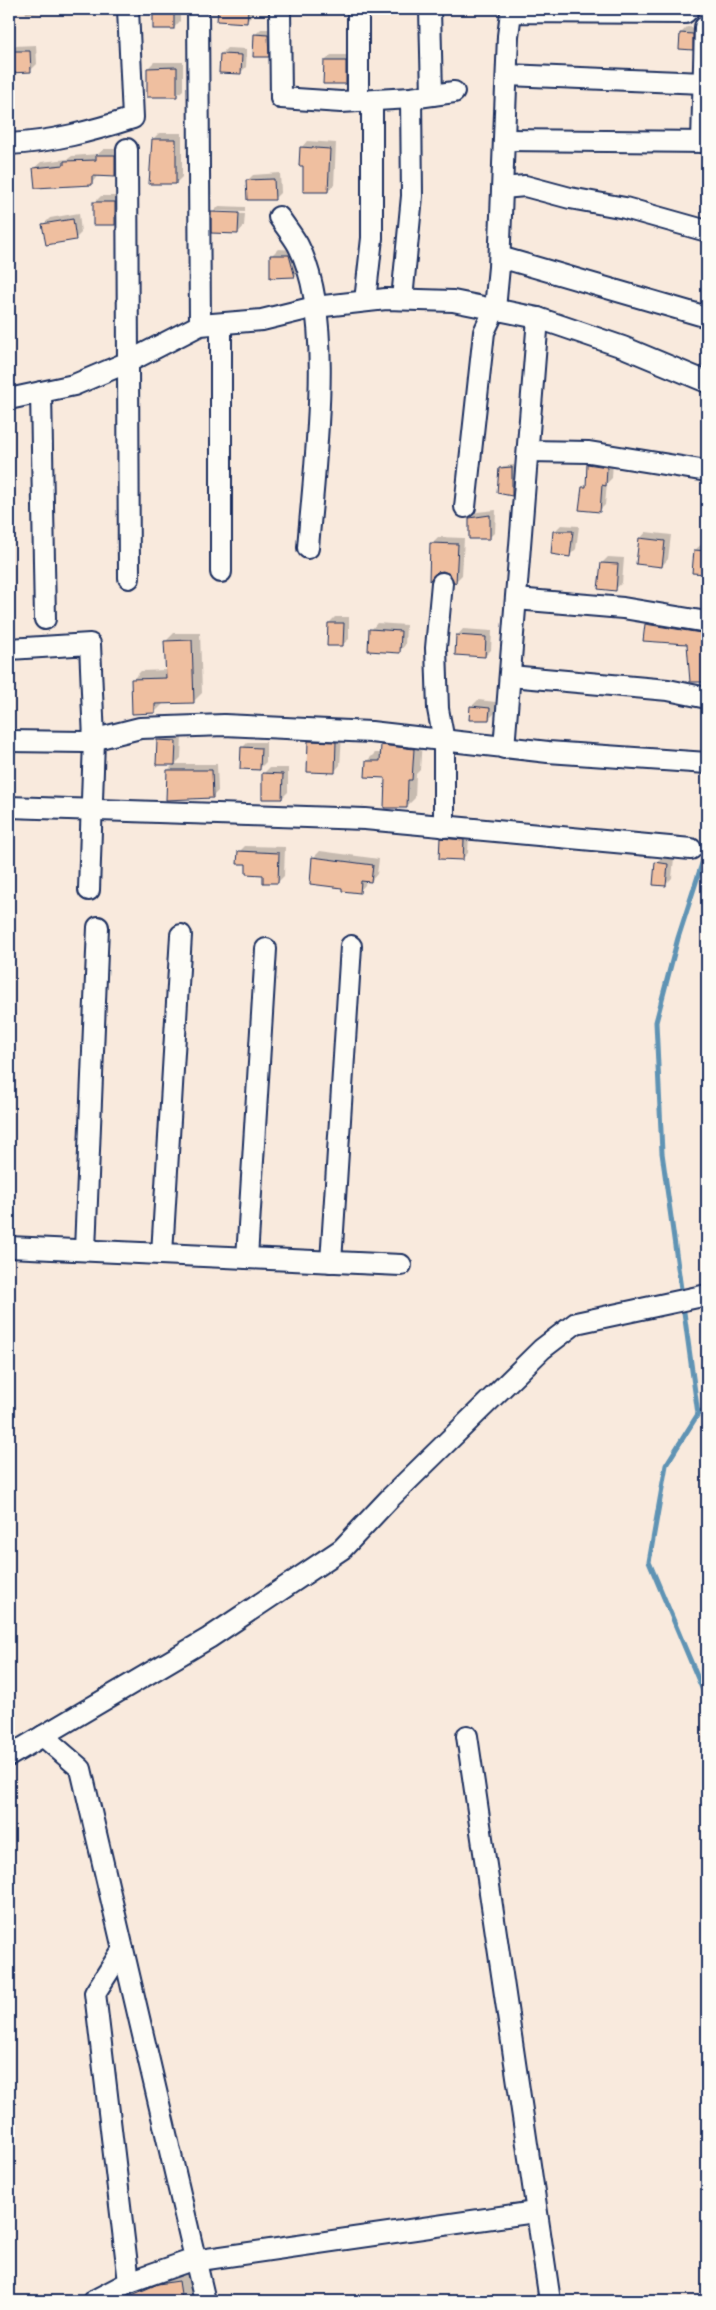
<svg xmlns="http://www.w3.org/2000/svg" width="716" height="2310" font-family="'Architects Daughter',sans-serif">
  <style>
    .shadow { fill: #0003 }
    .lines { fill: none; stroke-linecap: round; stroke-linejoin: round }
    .stream { stroke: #5f93b4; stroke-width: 5 }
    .building { fill: #efbfa0; stroke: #1b2f5e }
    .minor-casing { stroke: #1b2f5e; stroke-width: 24 }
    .minor { stroke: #fdfcf7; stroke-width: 20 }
  </style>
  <rect width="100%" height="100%" fill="#f9eadd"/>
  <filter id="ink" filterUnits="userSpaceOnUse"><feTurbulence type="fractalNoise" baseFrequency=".02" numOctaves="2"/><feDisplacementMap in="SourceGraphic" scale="10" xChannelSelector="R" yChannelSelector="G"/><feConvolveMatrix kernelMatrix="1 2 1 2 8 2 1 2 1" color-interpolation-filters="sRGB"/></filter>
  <g filter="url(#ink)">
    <!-- shadow -->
    <g class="shadow">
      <polygon points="25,9 65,9 62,11 26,14"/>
      <polygon points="154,9 180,9 180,21 174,28 154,28"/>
      <polygon points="219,9 253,9 253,15 247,21 218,20"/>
      <polygon points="687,27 699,28 698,43 692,49 681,33"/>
      <polygon points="261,29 274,29 274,50 268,56 255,35"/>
      <polygon points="36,45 37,64 30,71 9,71 9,50 14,46"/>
      <polygon points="227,48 247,49 246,67 240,73 221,54"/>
      <polygon points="331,55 352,55 352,77 346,83 325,61"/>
      <polygon points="154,62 183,62 183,90 176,96 148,68"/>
      <polygon points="159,133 182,133 182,177 176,183 153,139"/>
      <polygon points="307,141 336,143 334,185 328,191 305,165 301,148"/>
      <polygon points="104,149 121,149 121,169 115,175 98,175 92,183 34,168 41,162 68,159 72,156 98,154"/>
      <polygon points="280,173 281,192 274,199 247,181 253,175"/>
      <polygon points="101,196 121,196 121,217 115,223 95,202"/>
      <polygon points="219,206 245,207 245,212 217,211 217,213 245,214 244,226 238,233 213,212"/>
      <polygon points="79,213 81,233 75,239 44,224 50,218"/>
      <polygon points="278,249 295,250 301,270 295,276 271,256"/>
      <polygon points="595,458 613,461 612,478 607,483 605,505 599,511 583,487 588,482 589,464"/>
      <polygon points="514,465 514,492 512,495 500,469 503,466"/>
      <polygon points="496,510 495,532 489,538 470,519 477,512"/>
      <polygon points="561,525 579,526 576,549 570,555 554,532"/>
      <polygon points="646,532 671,535 668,559 662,566 640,539"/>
      <polygon points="438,537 464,538 462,575 456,581 432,543"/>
      <polygon points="702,544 707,545 707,573 693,572 695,550"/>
      <polygon points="608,557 624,558 622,583 615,589 602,563"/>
      <polygon points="335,617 349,617 349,639 342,645 329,623"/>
      <polygon points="652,618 707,627 706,680 688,643 646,624"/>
      <polygon points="377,623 406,625 405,645 399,652 371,630"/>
      <polygon points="463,629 492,631 491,650 485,656 457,636"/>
      <polygon points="174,633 200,633 202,693 194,701 164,703 155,712 132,680 141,671 167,670 165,642"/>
      <polygon points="478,700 496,702 495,713 489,719 472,706"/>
      <polygon points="165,734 182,735 181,758 175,764 217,764 218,791 212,797 168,770 174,764 158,741"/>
      <polygon points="316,735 342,736 340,765 334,772 309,741"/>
      <polygon points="391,737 422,741 420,770 416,774 415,798 406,807 386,777 367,761 375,753 382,753 382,746"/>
      <polygon points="248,742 266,742 266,762 259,769 242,748"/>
      <polygon points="269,768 288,768 288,792 282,798 263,774"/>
      <polygon points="447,832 469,834 468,853 462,859 441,838"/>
      <polygon points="245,846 285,847 284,876 278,882 248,863 239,852"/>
      <polygon points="320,851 379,859 377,874 371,881 366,880 365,885 359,892 343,886 314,857"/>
      <polygon points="662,857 674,858 672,878 666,884 656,863"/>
      <polygon points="191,2269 196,2301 119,2301 130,2290"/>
    </g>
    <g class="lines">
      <!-- stream -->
      <g class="stream">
        <polyline points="682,1296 662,1153 656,1022 678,938 707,848"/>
        <polyline points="683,1305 698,1414 666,1465 649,1562 707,1700"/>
        <polyline points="698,1414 707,1407"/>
      </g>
    </g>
    <!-- building -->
    <g class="building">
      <rect x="153" y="9" width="21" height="20"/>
      <polygon points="218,9 248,9 247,23 217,21"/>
      <polygon points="680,33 693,34 693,50 679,49"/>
      <polygon points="254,34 268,35 269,57 253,57"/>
      <polygon points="9,51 30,51 31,72 9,73"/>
      <polygon points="220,54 242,55 241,74 219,73"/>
      <polygon points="324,61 346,61 346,84 323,84"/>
      <polygon points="177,67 177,97 147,97 147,68"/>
      <polygon points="152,139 176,139 176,184 149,184"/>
      <polygon points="300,147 330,149 328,192 303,192 303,166 299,166"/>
      <polygon points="96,155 115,155 115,177 92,176 92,185 35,188 33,168 64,165 64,161 96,160"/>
      <polygon points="274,179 275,200 247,200 246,180"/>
      <rect x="93" y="202" width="22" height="23"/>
      <polygon points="211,212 239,213 238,234 211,233"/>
      <polygon points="73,219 76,240 46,245 42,224"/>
      <polygon points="270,255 289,255 295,277 270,278"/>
      <polygon points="587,464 607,467 606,486 602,485 600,512 579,510 582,487 586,487"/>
      <polygon points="512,467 512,496 497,493 499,468"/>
      <polygon points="490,515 490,539 469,539 469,518"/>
      <polygon points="553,531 573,531 570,557 551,554"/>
      <polygon points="639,538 665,541 662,567 636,564"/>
      <polygon points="430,543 458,544 456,583 454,582 449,574 443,571 437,572 429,581"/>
      <polygon points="694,550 707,551 707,574 692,573"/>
      <polygon points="601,563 618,564 616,591 598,589"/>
      <polygon points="328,623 344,623 343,646 327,646"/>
      <polygon points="645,624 707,634 706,682 690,682 687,644 643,641"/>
      <polygon points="369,629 401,631 400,653 368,651"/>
      <polygon points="456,635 486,637 485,657 455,655"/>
      <polygon points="192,640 194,703 155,704 155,713 132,714 131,679 166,678 164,641"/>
      <polygon points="470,706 490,708 489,720 469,720"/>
      <polygon points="157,740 176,741 175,765 156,765"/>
      <polygon points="308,741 336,742 335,773 307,772"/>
      <polygon points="381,745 414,749 412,780 408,780 407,808 384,808 385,778 365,777 366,761 380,761"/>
      <polygon points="241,747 261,748 260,770 240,769"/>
      <polygon points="167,770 212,770 213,798 166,800"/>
      <polygon points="262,773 283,774 282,799 262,799"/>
      <polygon points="440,838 464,840 463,860 439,859"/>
      <polygon points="238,851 279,853 278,883 263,883 263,875 246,874 246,864 237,864"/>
      <polygon points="312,857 373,865 371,882 361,881 360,893 342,891 342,888 310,884"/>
      <polygon points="655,862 668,864 666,886 653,885"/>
      <polygon points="179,2281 182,2301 118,2301 158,2284"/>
    </g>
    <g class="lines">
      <defs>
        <g id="minor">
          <polyline points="198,9 200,325"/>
          <polyline points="280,9 281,98 341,102 411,98 454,92"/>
          <polyline points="430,9 432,95"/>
          <polyline points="507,75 704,83"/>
          <polyline points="358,101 358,9"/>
          <polyline points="505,140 707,142"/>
          <polyline points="702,142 705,27"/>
          <path d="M9 144C52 142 92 131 133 118L128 9"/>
          <polyline points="127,149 129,578"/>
          <polyline points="503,188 525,186 570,198 625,208 707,231"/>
          <path d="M279 217C285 226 293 236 298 245 336 317 314 467 308 548"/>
          <polyline points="500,257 707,317"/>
          <polyline points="402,299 412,196 411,98"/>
          <polyline points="365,301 372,238 372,101"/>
          <polyline points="41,392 45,619"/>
          <polyline points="9,399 74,385 126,363 200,325 262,320 315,307 386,299 453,301 538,318 623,347 707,382"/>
          <polyline points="528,451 589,452 707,471"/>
          <polyline points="465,507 484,332 495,309 499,267 508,36 511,12 685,13 689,9"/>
          <polyline points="221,572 221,324"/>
          <polyline points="442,583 436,648 438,709 444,741 444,827"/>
          <polyline points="516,599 623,608 707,622"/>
          <polyline points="9,649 90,644 94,740 89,890"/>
          <polyline points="510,676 668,690 707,698"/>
          <polyline points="9,741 84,742 140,728 224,725 371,732 548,752 707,763"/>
          <polyline points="504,748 538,318"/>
          <polyline points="9,807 365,819 691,849"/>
          <polyline points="9,1247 401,1265"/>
          <polyline points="85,1250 98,927"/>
          <polyline points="162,1254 181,935"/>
          <polyline points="247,1258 266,949"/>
          <polyline points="331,1262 351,946"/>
          <polyline points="43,1736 81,1769 205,2301"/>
          <polyline points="467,1736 550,2301"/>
          <polyline points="9,1756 209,1638 342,1549 390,1498 542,1349 576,1323 707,1295"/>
          <polyline points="123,1949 95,1993 129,2282"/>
          <polyline points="93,2301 129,2282 186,2262 535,2212"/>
        </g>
      </defs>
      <!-- minor casing -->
      <use href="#minor" class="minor-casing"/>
      <!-- minor -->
      <use href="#minor" class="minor"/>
    </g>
  </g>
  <!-- margin -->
  <rect width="716" height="2310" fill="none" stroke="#fdfcf7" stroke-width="30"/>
  <rect x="15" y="15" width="686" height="2280" fill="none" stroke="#1b2f5e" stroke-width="2" filter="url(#ink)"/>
</svg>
